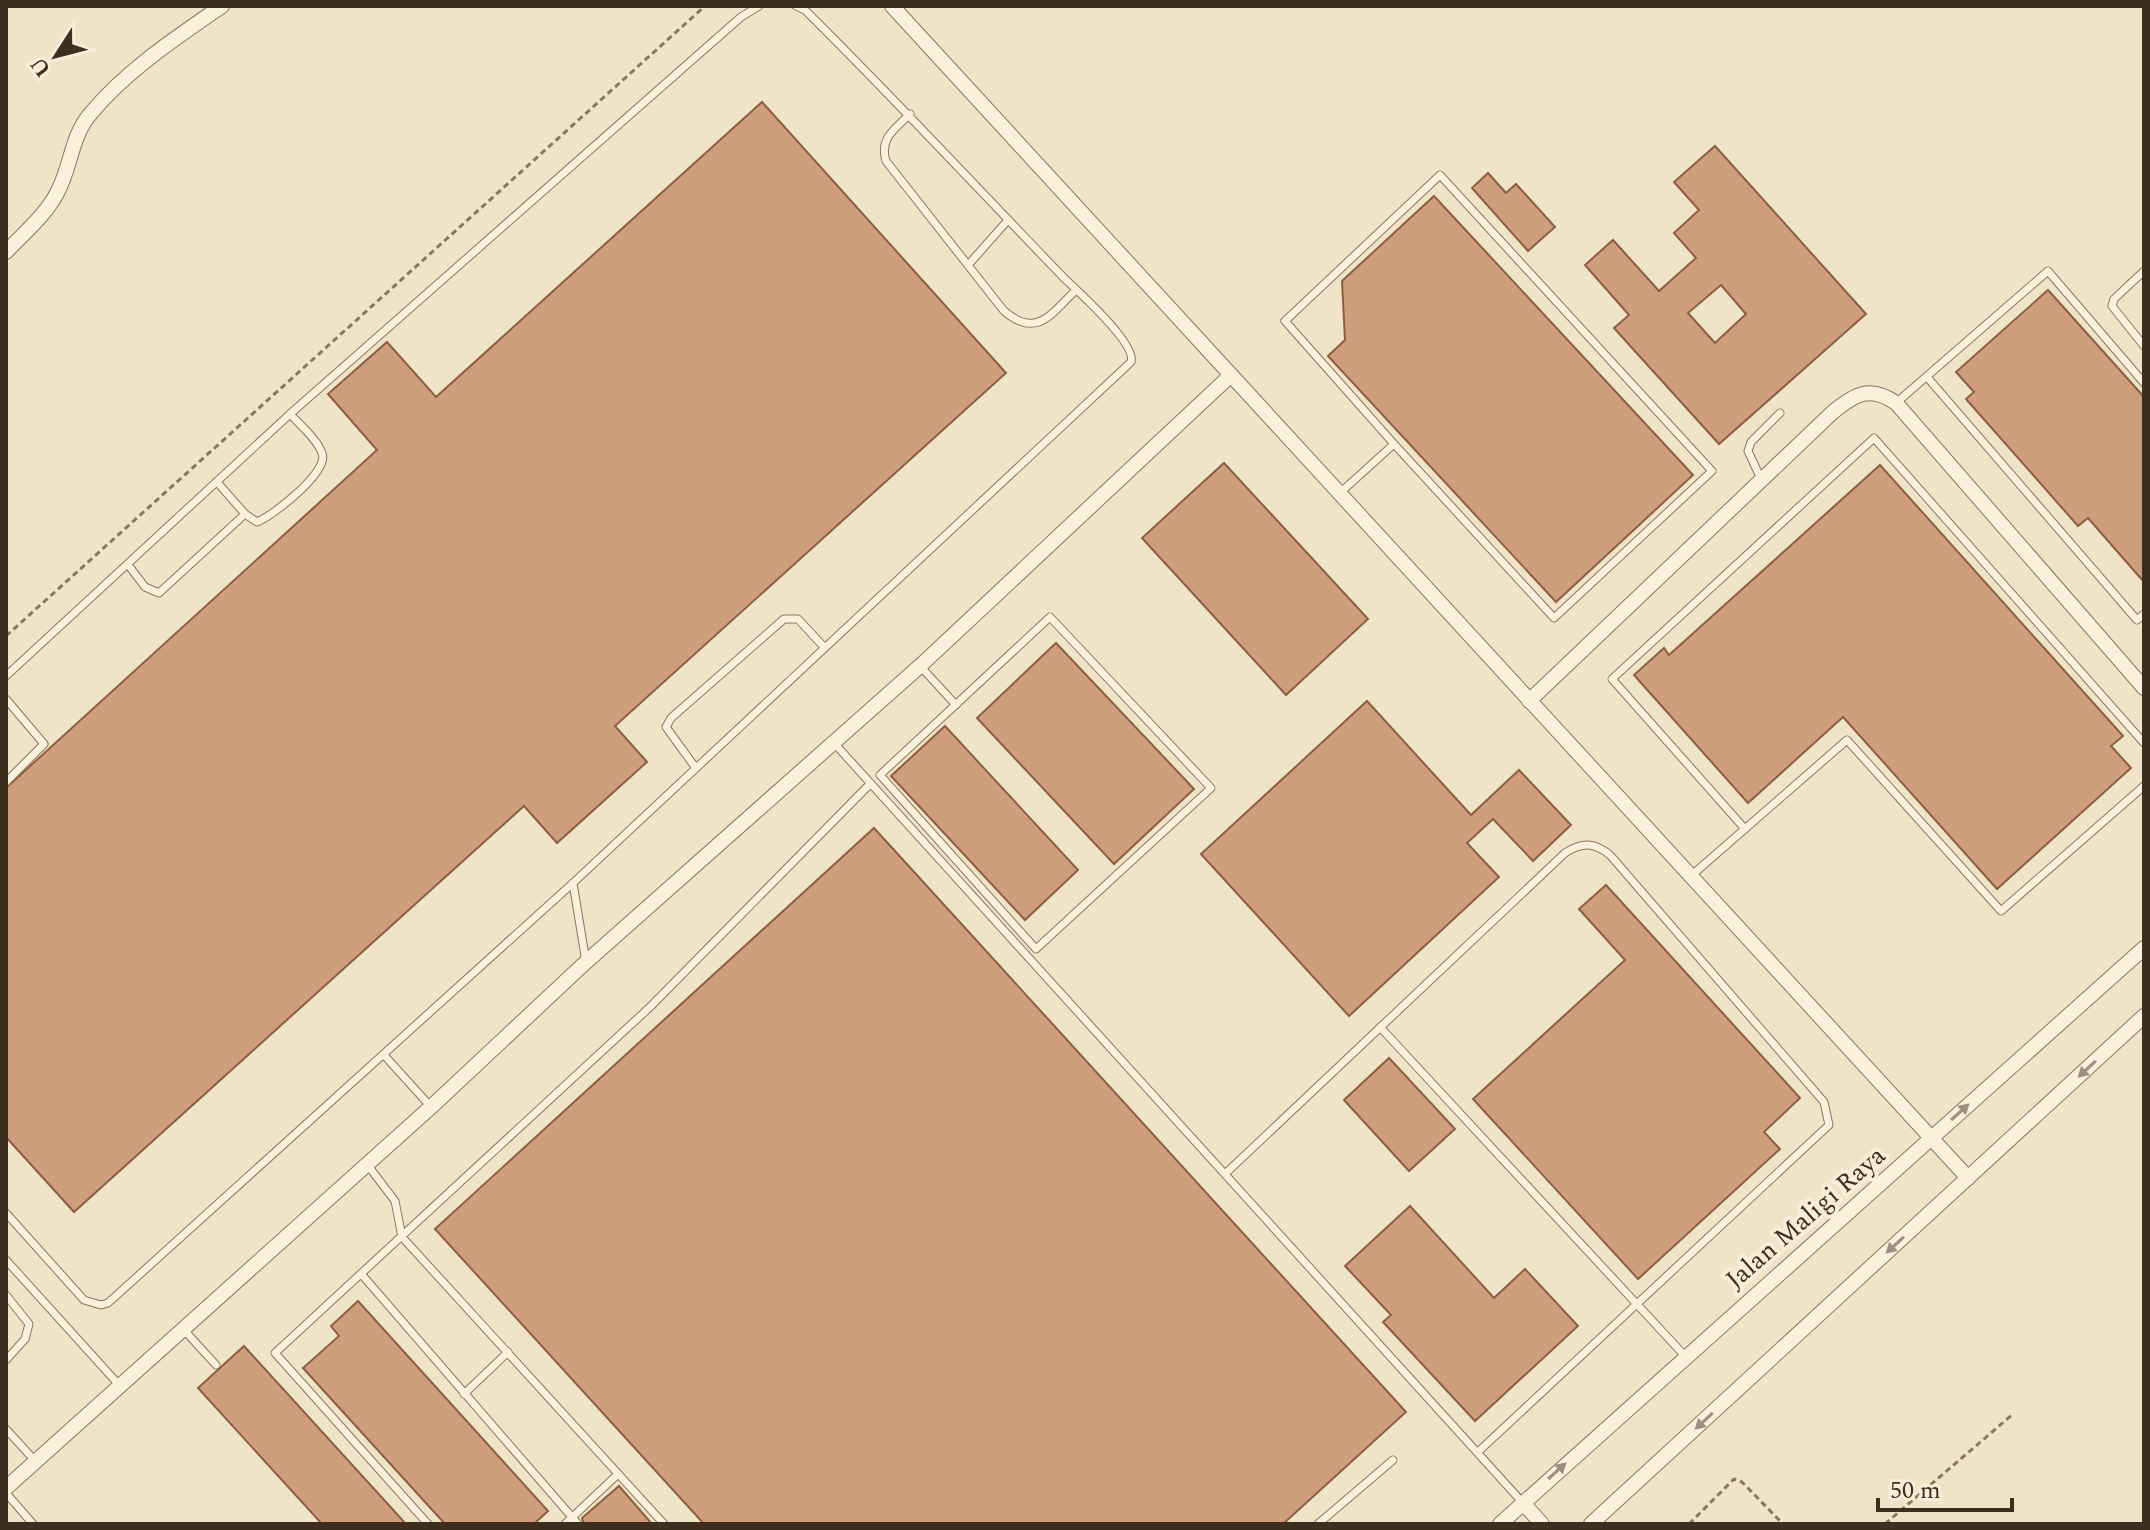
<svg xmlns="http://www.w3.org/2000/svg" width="2150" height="1530" font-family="Spectral,serif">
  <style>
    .building { fill: #cf9f7d; stroke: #8d5f41; stroke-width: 2; fill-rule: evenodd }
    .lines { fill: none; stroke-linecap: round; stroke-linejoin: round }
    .lane-casing { stroke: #8d765c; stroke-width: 9 }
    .street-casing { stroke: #8d765c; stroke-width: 16 }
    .path { stroke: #8d765c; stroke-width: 3; stroke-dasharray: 6 4; stroke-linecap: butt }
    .lane { stroke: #faf1dc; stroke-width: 7 }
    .street { stroke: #faf1dc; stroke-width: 14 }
    .oneway { fill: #9c907e }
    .labels { text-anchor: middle; stroke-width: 8; stroke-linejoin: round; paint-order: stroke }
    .street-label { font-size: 26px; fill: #3d2e20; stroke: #f7eed8 }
  </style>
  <rect width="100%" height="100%" fill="#f0e4c8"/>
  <!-- building -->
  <g class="building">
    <polygon points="762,102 1006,373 615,726 647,762 557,843 524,806 74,1212 6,1137 6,788 377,450 328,394 387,342 436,397"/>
    <path d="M1715 146 1866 314 1719 444 1614 328 1629 315 1585 265 1613 240 1659 291 1696 258 1674 233 1699 210 1674 182ZM1721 285 1746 314 1715 343 1688 313Z"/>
    <polygon points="1488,173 1506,193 1516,184 1555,227 1528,251 1472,188"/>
    <polygon points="1434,196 1693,475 1556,602 1328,356 1345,340 1342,281"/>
    <polygon points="2048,290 2144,397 2144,582 2088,518 2078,526 1966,399 1974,392 1956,372"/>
    <polygon points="1224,463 1368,619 1286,695 1142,538"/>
    <polygon points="1880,465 2123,736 2111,746 2131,768 1997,889 1843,717 1748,803 1634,675 1664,648 1669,655"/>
    <polygon points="1056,643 1194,789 1114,864 977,718"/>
    <polygon points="1367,701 1471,815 1519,770 1571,825 1533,861 1493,819 1467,843 1499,877 1349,1016 1201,854"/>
    <polygon points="945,726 1078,870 1025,920 891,776"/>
    <polygon points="874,828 1406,1412 1283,1524 704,1524 435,1229"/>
    <polygon points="1606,885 1800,1098 1764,1132 1780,1149 1638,1279 1473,1099 1625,960 1579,909"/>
    <polygon points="1389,1058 1455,1129 1409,1171 1344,1100"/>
    <polygon points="1410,1206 1494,1298 1525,1269 1578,1326 1475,1421 1383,1322 1391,1315 1345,1266"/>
    <polygon points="358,1301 548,1511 534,1524 445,1524 303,1368 339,1336 331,1326"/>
    <polygon points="244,1346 406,1524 322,1524 198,1388"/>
    <polygon points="619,1486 652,1524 584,1524 582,1518"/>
  </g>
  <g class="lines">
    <defs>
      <g id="lane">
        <path d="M910 114C895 129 879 138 886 161L1004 311C1037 339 1051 314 1076 290"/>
        <polyline points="969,264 1008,220"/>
        <polyline points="2144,271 2114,299 2112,306 2144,346"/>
        <polyline points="1927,377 2137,620 2144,614"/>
        <polyline points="1896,403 2048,271 2144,383"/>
        <polyline points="1761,479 1748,451 1751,442 1780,413"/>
        <path d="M217 482 245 514 257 522C274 515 330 471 322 453 317 439 300 425 290 414"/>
        <polyline points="1341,492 1394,444 1554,618 1712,471 1440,175 1285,321 1394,444"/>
        <polyline points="129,566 145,587 159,593 245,514"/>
        <polygon points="1050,617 1211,788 1036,949 880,775"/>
        <polyline points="920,666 956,705"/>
        <polyline points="6,676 290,414 741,17 759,6"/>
        <polyline points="6,699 44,744 6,782"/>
        <polyline points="834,743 1523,1503"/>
        <polyline points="695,767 666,727 671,718 784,619 798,619 824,647"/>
        <polyline points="1745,829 1612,679 1874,438 2144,743"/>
        <polyline points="1692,875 1847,740 2001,911 2144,786"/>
        <polyline points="573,883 586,962"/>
        <polyline points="1380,1027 1684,1355"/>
        <polyline points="384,1055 431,1107"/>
        <polyline points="366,1163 395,1201 402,1237 664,1524"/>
        <path d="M1226 1173 1565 853C1582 842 1594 842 1610 855L1824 1102 1829 1125 1479 1451"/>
        <path d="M6 1213 84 1300 101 1305 108 1303 573 883 1131 362C1137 345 1080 293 1065 279 978 189 894 98 805 10L796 6"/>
        <polyline points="6,1260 120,1386"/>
        <polyline points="363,1276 578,1524"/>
        <polyline points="6,1295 29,1324 25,1339 6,1360"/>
        <polyline points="184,1330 216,1365"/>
        <polyline points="464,1394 508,1352"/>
        <polyline points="6,1429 36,1462"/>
        <polyline points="6,1493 33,1524"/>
        <polyline points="428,1524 275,1353 650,1007 870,784"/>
        <polyline points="565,1524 618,1474"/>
        <polyline points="1318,1524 1393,1460"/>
      </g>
      <g id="street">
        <polyline points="892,6 1231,375"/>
        <path d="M6 252C24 233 47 214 58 191 72 164 71 135 92 112 127 70 177 37 222 6"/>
        <path d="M1529 701 1833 412C1855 394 1870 385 1896 403L2144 688"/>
        <polyline points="6,1488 431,1107 586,962 920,666 1231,375 1968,1178"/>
        <polyline points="1523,1503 1542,1524"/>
        <polyline points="1500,1524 2144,948"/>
        <polyline points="1591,1524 2144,1016"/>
      </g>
    </defs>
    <!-- lane casing -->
    <use href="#lane" class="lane-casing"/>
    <!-- street casing -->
    <use href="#street" class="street-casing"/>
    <!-- path -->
    <g class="path">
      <polyline points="6,636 705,6"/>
      <polyline points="1689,1524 1734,1479 1742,1482 1783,1524"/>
      <polyline points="1885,1524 2013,1414"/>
    </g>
    <!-- lane -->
    <use href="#lane" class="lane"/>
    <!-- street -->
    <use href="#street" class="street"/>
  </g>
  <!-- one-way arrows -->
  <defs><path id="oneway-solid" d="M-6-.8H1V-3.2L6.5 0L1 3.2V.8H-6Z" transform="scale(2)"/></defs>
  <g class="oneway">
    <use href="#oneway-solid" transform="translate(2087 1069) rotate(137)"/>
    <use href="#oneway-solid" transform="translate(1960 1112) rotate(-42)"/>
    <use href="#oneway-solid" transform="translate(1895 1245) rotate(137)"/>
    <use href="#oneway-solid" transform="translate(1704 1421) rotate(137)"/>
    <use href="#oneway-solid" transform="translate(1557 1471) rotate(-42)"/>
  </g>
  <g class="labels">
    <!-- street labels -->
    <g class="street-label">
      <text transform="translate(1805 1217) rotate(-41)" y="9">Jalan Maligi Raya</text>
    </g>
  </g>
  <!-- border -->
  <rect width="2150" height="1530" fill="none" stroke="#3d2e20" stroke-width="16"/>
  <!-- north arrow -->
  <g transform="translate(56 56) rotate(234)" stroke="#f7eed8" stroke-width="6" paint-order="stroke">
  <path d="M0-6L14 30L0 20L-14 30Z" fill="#3d2e20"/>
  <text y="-12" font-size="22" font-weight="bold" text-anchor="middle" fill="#3d2e20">U</text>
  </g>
  <!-- scale -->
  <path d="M1878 1498v12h134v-12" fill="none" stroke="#3d2e20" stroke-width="4"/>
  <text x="1890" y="1498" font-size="24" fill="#3d2e20" stroke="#f7eed8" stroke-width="6" paint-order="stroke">50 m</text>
</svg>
